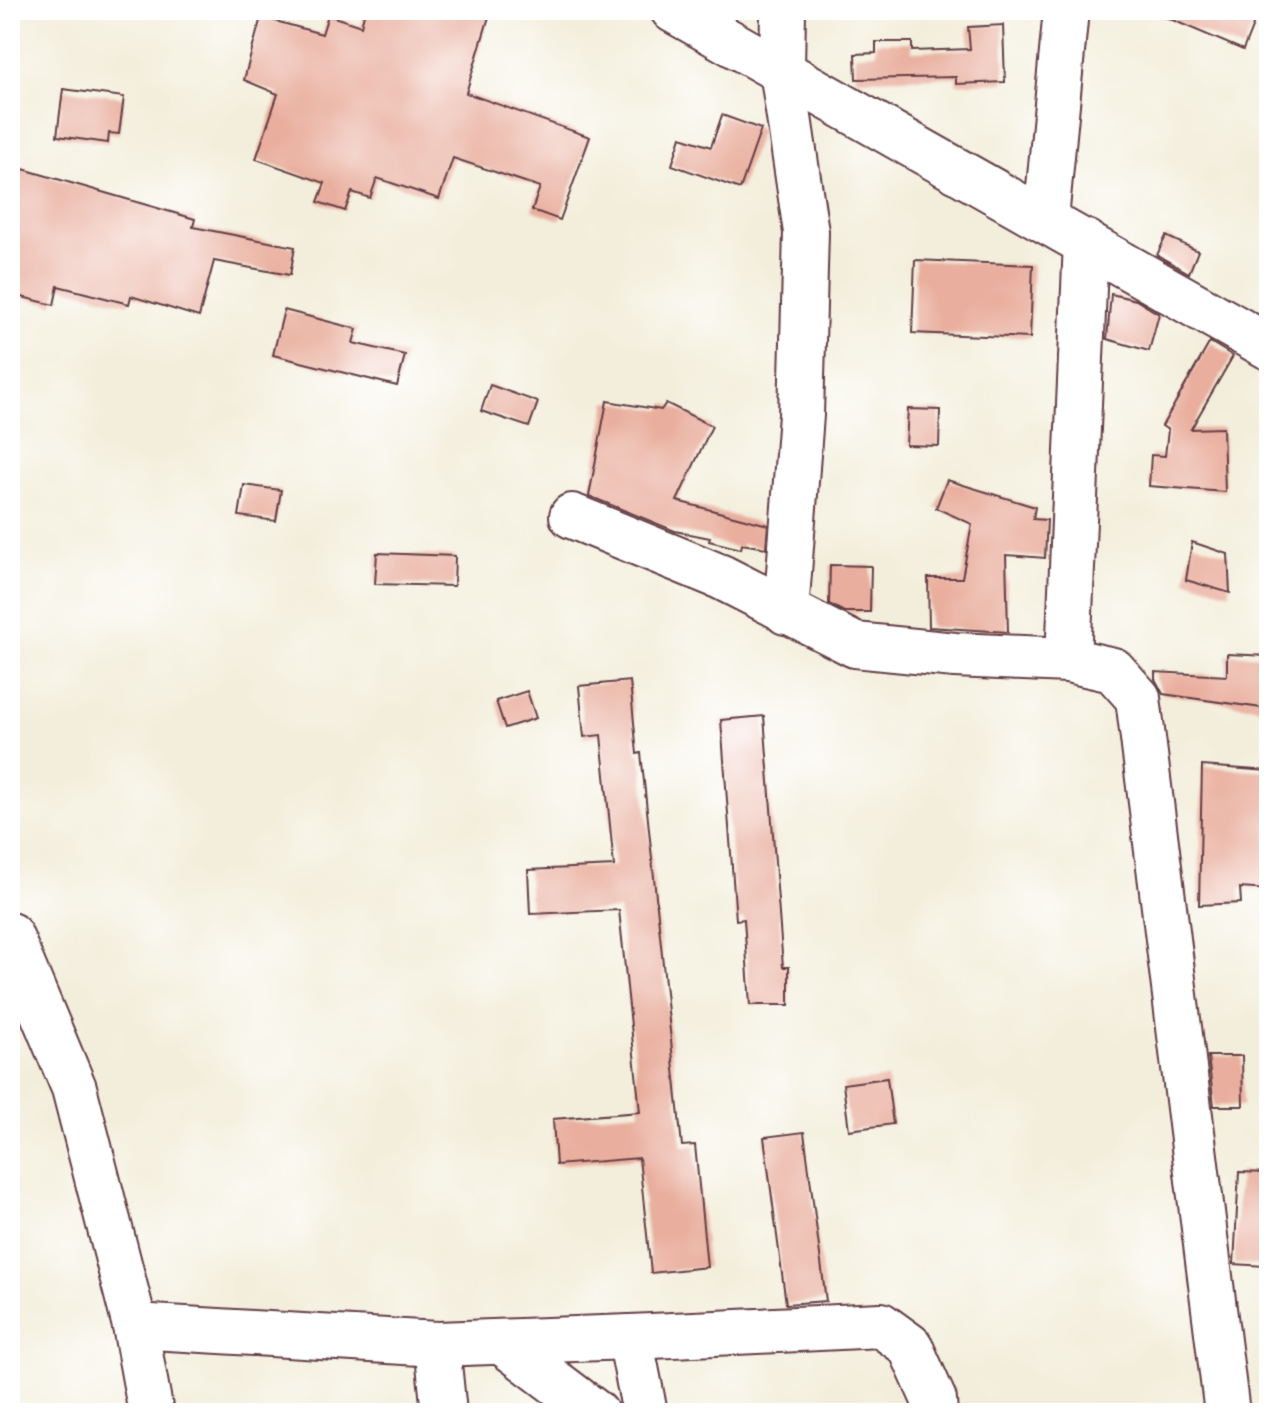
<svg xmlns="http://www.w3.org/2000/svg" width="1279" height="1423" font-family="'Libre Bodoni',serif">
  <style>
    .building { fill: #e9ae9d }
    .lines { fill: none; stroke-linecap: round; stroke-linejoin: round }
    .minor-casing { stroke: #633e45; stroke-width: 48 }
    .minor { stroke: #fff; stroke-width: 44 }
  </style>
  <rect width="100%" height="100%" fill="#fff"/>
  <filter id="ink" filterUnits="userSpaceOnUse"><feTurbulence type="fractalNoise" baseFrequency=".0125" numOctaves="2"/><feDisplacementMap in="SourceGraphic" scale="16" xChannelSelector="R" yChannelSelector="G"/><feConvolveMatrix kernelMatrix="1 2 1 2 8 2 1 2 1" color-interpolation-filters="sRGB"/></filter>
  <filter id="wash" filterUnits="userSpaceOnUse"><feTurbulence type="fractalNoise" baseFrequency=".006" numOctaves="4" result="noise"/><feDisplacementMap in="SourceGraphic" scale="32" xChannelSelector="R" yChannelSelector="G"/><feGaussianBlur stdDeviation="1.8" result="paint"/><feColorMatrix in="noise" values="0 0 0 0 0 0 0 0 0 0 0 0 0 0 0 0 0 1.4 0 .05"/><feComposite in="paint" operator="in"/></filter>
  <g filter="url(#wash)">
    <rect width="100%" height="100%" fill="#f3eedb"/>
    <g id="blocks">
      <!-- building -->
      <g class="building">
        <polygon points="365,10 491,10 466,93 590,137 560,220 532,210 540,187 453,158 439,199 377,178 370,198 352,192 345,211 318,202 325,183 256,159 278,94 244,80 261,17 322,34 328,15 361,26"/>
        <polygon points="1149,10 1259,10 1243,50"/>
        <polygon points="1003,25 1005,82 956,84 956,77 856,79 855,54 876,53 876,42 912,42 912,51 970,49 968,27"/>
        <polygon points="63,89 124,97 119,134 109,133 108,143 57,136"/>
        <polygon points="722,115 761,129 740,189 672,165 681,137 711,147"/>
        <polygon points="16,167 195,219 193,227 295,247 290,275 214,261 199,317 131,296 129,304 58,286 54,305 10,294 10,216"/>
        <polygon points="1166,236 1198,251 1189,273 1157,255"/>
        <polygon points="915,260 1033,265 1030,338 912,333"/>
        <polygon points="1111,294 1136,300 1159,314 1149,351 1107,339"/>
        <polygon points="284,310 357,329 353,343 405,355 397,386 273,355"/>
        <polygon points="1210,342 1233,356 1191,429 1223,428 1225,492 1149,486 1151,455 1165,456 1168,430 1162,426"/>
        <polygon points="490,385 538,402 529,427 481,411"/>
        <polygon points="607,401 661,410 666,403 712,426 677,501 768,525 766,548 742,544 741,549 709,541 710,538 675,531 589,496"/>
        <polygon points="908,409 940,410 939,446 906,445"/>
        <polygon points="947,480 1035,507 1033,519 1047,520 1045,558 1006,555 1008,632 929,627 928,578 962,578 972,524 936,508"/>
        <polygon points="244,485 281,490 276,521 239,516"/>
        <polygon points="1192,542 1228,554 1230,593 1186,580"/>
        <polygon points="377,553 455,556 454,586 375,584"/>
        <polygon points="830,565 871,566 870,612 844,612 829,604"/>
        <polygon points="1227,654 1269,656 1269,709 1163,694 1155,679 1155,672 1227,676"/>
        <polygon points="630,681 637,754 641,753 682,1146 695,1145 707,1267 651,1273 639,1158 556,1165 553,1119 640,1112 619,910 530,914 528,870 614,866 601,735 584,737 579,686"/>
        <polygon points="527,691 536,718 505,728 496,701"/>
        <polygon points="764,716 783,967 789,967 789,1005 750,1005 744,919 736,920 721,720"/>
        <polygon points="1202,766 1269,771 1269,890 1240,888 1241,903 1199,905"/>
        <polygon points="1208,1056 1242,1056 1243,1106 1214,1106"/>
        <polygon points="887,1078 893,1124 849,1130 843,1084"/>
        <polygon points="804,1132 826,1301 786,1304 764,1137"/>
        <polygon points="1239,1172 1269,1173 1265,1266 1234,1264"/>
      </g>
    </g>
  </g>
  <g filter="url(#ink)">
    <use href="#blocks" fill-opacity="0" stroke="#633e45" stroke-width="2"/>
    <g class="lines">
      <defs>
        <g id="minor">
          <polyline points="673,10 1269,347"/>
          <polyline points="783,10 782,70 806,232 801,415 786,612"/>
          <polyline points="1046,219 1066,10"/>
          <polyline points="572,516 721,577 855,645 955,655 1068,660 1113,670 1138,698 1227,1413"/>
          <polyline points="1068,660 1086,242"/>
          <polyline points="10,935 74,1088 135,1326 151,1413"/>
          <polyline points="135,1326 437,1344 630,1337 645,1413"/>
          <polyline points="630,1337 881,1325 910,1346 934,1400 935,1413"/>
          <polyline points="503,1343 596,1413"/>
          <polyline points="437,1344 444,1413"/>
        </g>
      </defs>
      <!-- minor casing -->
      <use href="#minor" class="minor-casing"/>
      <!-- minor -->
      <use href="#minor" class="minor"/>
    </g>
  </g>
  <!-- margin -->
  <rect width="1279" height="1423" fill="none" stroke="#fff" stroke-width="40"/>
</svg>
